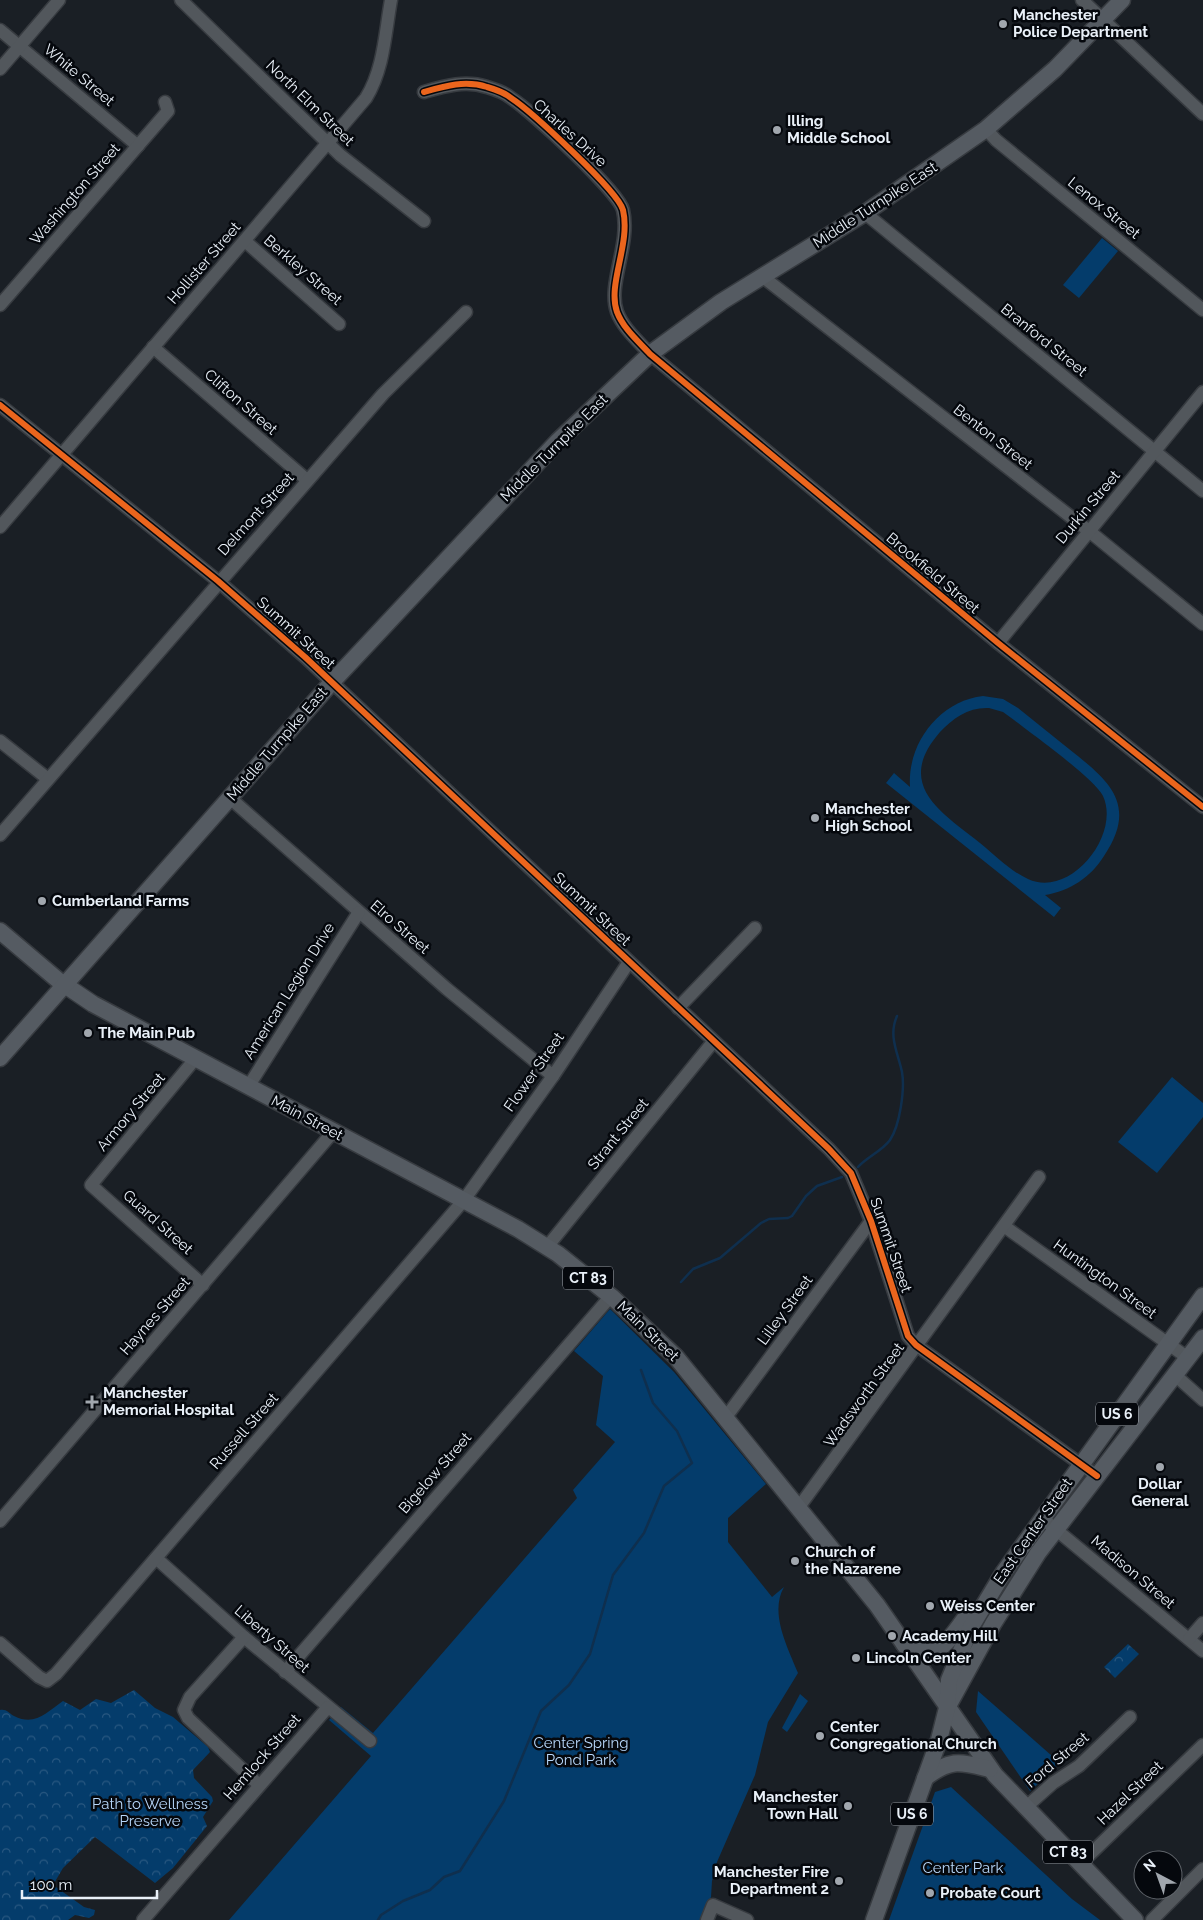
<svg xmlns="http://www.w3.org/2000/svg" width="1203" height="1920" font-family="Raleway,sans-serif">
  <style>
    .green { fill: #043c6b; fill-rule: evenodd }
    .forest { fill: url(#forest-crowns) }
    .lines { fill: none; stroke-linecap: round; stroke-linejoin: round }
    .stream { stroke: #0f2f4e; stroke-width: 2.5 }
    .minor-casing { stroke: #373b40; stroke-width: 15 }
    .major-casing { stroke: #373b40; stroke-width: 19 }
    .minor { stroke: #52575c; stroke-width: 12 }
    .major { stroke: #555b62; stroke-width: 16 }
    .cycleway-casing { stroke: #05080d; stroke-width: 9 }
    .cycleway { stroke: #eb651d; stroke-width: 6 }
    .poi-dot { fill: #a1a7ae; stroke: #05080d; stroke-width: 2 }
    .labels { text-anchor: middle; stroke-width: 5; stroke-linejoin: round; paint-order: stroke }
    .shield { fill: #05080d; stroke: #a5aab2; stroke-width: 1 }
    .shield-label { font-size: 14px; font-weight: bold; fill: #e9f0f8 }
    .poi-label { font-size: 15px; font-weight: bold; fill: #e9f0f8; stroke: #05080d; text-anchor: start }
    .street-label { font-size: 15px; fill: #e9f0f8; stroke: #05080d }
    .park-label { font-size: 15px; fill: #b7d7fa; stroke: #05080d }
  </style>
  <defs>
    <pattern id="forest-crowns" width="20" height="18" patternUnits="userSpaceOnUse" patternTransform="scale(1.25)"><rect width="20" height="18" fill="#043c6b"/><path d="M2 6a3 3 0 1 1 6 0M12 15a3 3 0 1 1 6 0" fill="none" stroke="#295881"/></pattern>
  </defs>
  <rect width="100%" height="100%" fill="#1a1f25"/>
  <!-- green -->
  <g class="green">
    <polygon points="1102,238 1118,251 1079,298 1063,285"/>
    <path d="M983 696 1003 699 1018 708C1035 722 1052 735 1069 749 1108 780 1139 804 1104 856 1091 877 1070 891 1045 895L1061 908 1054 917 886 783 894 773 910 787C907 744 939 701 983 696ZM989 708 1003 712 1014 720C1033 735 1094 778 1103 796 1121 835 1070 899 1028 879 1010 871 995 855 980 843 941 812 894 785 940 732 953 718 969 707 989 708Z"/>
    <polygon points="1172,1077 1203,1103 1203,1117 1157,1173 1118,1142"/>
    <path d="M610 1309 674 1372 766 1484 728 1518V1542L772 1597 784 1587C769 1613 788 1648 798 1673L768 1722 755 1775 717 1862 712 1881 711 1897 701 1920H229L371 1756 329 1720 341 1707 373 1733 577 1498 573 1490 615 1442 596 1425 603 1376 574 1351Z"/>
    <polygon points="978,1691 1060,1763 1030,1791 976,1712"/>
    <polygon points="800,1694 808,1701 787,1732 782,1728"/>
    <polygon points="951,1787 1072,1899 1100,1920 889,1920 935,1792"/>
  </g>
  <!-- forest -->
  <g class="forest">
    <polygon points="1128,1644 1139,1654 1115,1678 1104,1667"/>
    <path d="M134 1690 155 1708 173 1717 208 1747 210 1752 193 1770 194 1778 212 1797 213 1801 203 1817 207 1826 173 1868 155 1883 95 1837 63 1868 53 1885 84 1907 95 1910 94 1915 89 1918 75 1915 68 1920H0V1710C7 1709 8 1713 14 1716 35 1727 47 1712 63 1701L80 1710 96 1699 111 1703Z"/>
  </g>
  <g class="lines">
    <!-- stream -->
    <g class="stream">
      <path d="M858 1167C867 1157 882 1151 890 1140 900 1125 905 1089 902 1072 898 1053 888 1036 897 1016"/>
      <polyline points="681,1282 693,1269 720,1258 761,1223 769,1219 788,1218 792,1216 806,1196 817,1186 842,1177"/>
      <polyline points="378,1920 381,1915 403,1901 430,1890 444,1877 460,1871 504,1801 541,1711 569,1685 590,1654 613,1575 644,1533 664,1486 692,1463 677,1431 653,1403 641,1370"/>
    </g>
    <defs>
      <g id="minor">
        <polyline points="181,0 340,155 424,221"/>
        <polyline points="1082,0 1203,114"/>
        <polyline points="0,30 138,146"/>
        <polyline points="0,69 59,0"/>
        <path d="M424 92C445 86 465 80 487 87 494 89 505 93 511 98 531 111 618 191 623 210 631 244 607 284 617 312 623 328 638 341 650 354L998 643 1203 807"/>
        <polyline points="986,129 996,140 1203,310"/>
        <polyline points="865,213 1203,491"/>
        <polyline points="245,241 339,324"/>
        <polyline points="763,277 1089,531 1203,624"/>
        <polyline points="0,305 168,111 165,102"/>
        <polyline points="153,347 307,480"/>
        <polyline points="0,405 218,581 305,657 829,1149 851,1173 871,1221 908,1336 916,1345 1097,1476"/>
        <path d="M0 527 366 98C384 69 385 33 391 0"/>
        <polyline points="998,643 1203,392"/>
        <polyline points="0,741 48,779"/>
        <polyline points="230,798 447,989 553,1076"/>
        <polyline points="0,835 383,394 466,312"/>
        <polyline points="678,1008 755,928"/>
        <polyline points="195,1059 91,1185 203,1285"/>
        <polyline points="248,1087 359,912"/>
        <polyline points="1004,1226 1188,1358"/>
        <polyline points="547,1247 713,1042"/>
        <polyline points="1175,1375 1203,1400"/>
        <polyline points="726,1417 871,1221"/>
        <polyline points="799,1507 1039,1177"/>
        <polyline points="1042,1518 1203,1651"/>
        <polyline points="0,1521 333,1132"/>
        <polyline points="156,1558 244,1637 370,1741"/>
        <polyline points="244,1637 190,1697 184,1710 188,1718 259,1785"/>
        <polyline points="1189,1639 1203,1623"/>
        <polyline points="0,1643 39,1677 47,1681 56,1674 464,1200 553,1076 629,962"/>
        <polyline points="285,1672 611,1296"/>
        <polyline points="1025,1808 1053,1783 1079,1766 1130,1717"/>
        <polyline points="1080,1864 1203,1745"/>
        <polyline points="143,1920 328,1707"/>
        <polyline points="707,1920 713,1905 747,1920"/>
        <polyline points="1152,1920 1203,1869"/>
      </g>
      <g id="major">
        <polyline points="0,931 59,981 93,1004 518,1229 558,1254 613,1298 676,1357 877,1605 995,1775 1135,1920"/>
        <polyline points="0,1058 332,682 558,441 650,354 721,302 865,213 986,129 1055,69 1122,0"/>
        <path d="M904 1644C912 1647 923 1653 931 1652 945 1651 963 1620 971 1610"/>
        <polyline points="947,1708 993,1624 1038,1553 1203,1338"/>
        <path d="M925 1778C951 1758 960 1762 990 1769"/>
        <polyline points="874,1920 939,1740 947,1708 949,1680 971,1627 1004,1572 1203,1296"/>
      </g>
    </defs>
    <!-- minor casing -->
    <use href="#minor" class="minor-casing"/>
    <!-- major casing -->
    <use href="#major" class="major-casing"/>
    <!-- minor -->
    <use href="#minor" class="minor"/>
    <!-- major -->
    <use href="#major" class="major"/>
    <defs>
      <g id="cycleway">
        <path d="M424 92C445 86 465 80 487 87 494 89 505 93 511 98 531 111 618 191 623 210 631 244 607 284 617 312 623 328 638 341 650 354L998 643 1203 807"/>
        <polyline points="0,405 218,581 305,657 829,1149 851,1173 871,1221 908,1336 916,1345 1097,1476"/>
      </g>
    </defs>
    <!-- cycleway casing -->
    <use href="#cycleway" class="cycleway-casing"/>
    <!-- cycleway -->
    <use href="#cycleway" class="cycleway"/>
  </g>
  <!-- markers -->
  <g class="poi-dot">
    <circle cx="1003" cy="24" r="5"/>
    <circle cx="777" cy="130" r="5"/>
    <circle cx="815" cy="818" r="5"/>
    <circle cx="42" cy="901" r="5"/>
    <circle cx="88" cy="1033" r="5"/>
    <path d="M89.5 1394.5h5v5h5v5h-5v5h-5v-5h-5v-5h5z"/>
    <circle cx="1160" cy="1467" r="5"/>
    <circle cx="795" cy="1561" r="5"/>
    <circle cx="930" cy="1606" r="5"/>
    <circle cx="892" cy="1636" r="5"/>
    <circle cx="856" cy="1658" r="5"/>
    <circle cx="820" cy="1736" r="5"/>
    <circle cx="848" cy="1806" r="5"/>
    <circle cx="839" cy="1881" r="5"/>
    <circle cx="930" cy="1893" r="5"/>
  </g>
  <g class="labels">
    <!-- shield labels -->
    <g class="shield">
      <rect x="563" y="1266.5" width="50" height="23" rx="4"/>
      <rect x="1096" y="1402.5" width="42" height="23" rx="4"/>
      <rect x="891" y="1802.5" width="42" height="23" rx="4"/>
      <rect x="1043" y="1840.5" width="50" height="23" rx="4"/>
    </g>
    <g class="shield-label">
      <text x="588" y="1283">CT 83</text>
      <text x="1117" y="1419">US 6</text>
      <text x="912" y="1819">US 6</text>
      <text x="1068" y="1857">CT 83</text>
    </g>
    <!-- poi labels -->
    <g class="poi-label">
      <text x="1013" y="20">Manchester<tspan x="1013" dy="17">Police Department</tspan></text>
      <text x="787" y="126">Illing<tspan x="787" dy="17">Middle School</tspan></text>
      <text x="825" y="814">Manchester<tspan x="825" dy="17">High School</tspan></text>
      <text x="52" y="906">Cumberland Farms</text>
      <text x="98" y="1038">The Main Pub</text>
      <text x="103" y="1398">Manchester<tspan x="103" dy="17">Memorial Hospital</tspan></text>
      <text x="1160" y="1489" text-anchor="middle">Dollar<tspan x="1160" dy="17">General</tspan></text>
      <text x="805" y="1557">Church of<tspan x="805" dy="17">the Nazarene</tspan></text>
      <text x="940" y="1611">Weiss Center</text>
      <text x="902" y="1641">Academy Hill</text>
      <text x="866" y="1663">Lincoln Center</text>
      <text x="830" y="1732">Center<tspan x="830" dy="17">Congregational Church</tspan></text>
      <text x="838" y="1802" text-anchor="end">Manchester<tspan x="838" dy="17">Town Hall</tspan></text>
      <text x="829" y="1877" text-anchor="end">Manchester Fire<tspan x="829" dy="17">Department 2</tspan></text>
      <text x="940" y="1898">Probate Court</text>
    </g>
    <!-- street labels -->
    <g class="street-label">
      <text transform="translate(79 75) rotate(40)" y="5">White Street</text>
      <text transform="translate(310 103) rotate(44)" y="5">North Elm Street</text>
      <text transform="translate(570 133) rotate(42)" y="5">Charles Drive</text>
      <text transform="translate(75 194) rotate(-49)" y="5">Washington Street</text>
      <text transform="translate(875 205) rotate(-33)" y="5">Middle Turnpike East</text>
      <text transform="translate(1104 208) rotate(39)" y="5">Lenox Street</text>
      <text transform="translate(204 263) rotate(-49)" y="5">Hollister Street</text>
      <text transform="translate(303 270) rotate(41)" y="5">Berkley Street</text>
      <text transform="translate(1044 340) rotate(39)" y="5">Branford Street</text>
      <text transform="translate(241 402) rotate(41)" y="5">Clifton Street</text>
      <text transform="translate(993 437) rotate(38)" y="5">Benton Street</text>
      <text transform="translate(554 448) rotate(-45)" y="5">Middle Turnpike East</text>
      <text transform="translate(1088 507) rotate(-50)" y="5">Durkin Street</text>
      <text transform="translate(256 514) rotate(-48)" y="5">Delmont Street</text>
      <text transform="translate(933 573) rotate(40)" y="5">Brookfield Street</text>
      <text transform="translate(296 633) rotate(42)" y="5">Summit Street</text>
      <text transform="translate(277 744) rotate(-49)" y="5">Middle Turnpike East</text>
      <text transform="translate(592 909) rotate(43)" y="5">Summit Street</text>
      <text transform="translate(400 927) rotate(41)" y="5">Elro Street</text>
      <text transform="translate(289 991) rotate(-58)" y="5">American Legion Drive</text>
      <text transform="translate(534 1072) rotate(-55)" y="5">Flower Street</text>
      <text transform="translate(131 1112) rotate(-50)" y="5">Armory Street</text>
      <text transform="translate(307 1118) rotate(28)" y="5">Main Street</text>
      <text transform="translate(618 1134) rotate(-51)" y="5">Strant Street</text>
      <text transform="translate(158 1222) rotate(42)" y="5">Guard Street</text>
      <text transform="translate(891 1245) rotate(71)" y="5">Summit Street</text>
      <text transform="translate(1105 1279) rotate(36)" y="5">Huntington Street</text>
      <text transform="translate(785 1310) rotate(-54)" y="5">Lilley Street</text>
      <text transform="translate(155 1316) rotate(-49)" y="5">Haynes Street</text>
      <text transform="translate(648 1331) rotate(44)" y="5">Main Street</text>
      <text transform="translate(864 1395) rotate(-54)" y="5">Wadsworth Street</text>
      <text transform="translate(244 1431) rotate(-49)" y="5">Russell Street</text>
      <text transform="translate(435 1473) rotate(-49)" y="5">Bigelow Street</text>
      <text transform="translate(1033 1531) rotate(-55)" y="5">East Center Street</text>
      <text transform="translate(1133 1572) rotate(40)" y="5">Madison Street</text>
      <text transform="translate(272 1639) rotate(41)" y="5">Liberty Street</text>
      <text transform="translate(262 1757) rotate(-49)" y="5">Hemlock Street</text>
      <text transform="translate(1057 1760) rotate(-40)" y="5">Ford Street</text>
      <text transform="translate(1130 1793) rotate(-44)" y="5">Hazel Street</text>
    </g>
    <!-- park labels -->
    <g class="park-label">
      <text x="581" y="1748">Center Spring<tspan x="581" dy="17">Pond Park</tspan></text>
      <text x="150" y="1809">Path to Wellness<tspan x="150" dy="17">Preserve</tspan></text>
      <text x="963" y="1873">Center Park</text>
    </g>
  </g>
  <!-- north arrow -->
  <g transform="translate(1158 1875) rotate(319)"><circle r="24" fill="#05080d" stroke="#60656b"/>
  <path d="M0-4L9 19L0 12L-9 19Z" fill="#a1a7ae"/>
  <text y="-8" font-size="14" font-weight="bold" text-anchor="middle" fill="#e9f0f8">N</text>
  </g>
  <!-- scale -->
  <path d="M22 1890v8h135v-8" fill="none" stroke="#e9f0f8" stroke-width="2.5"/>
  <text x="30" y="1890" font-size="15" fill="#e9f0f8" stroke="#05080d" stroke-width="4" paint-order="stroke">100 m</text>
</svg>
